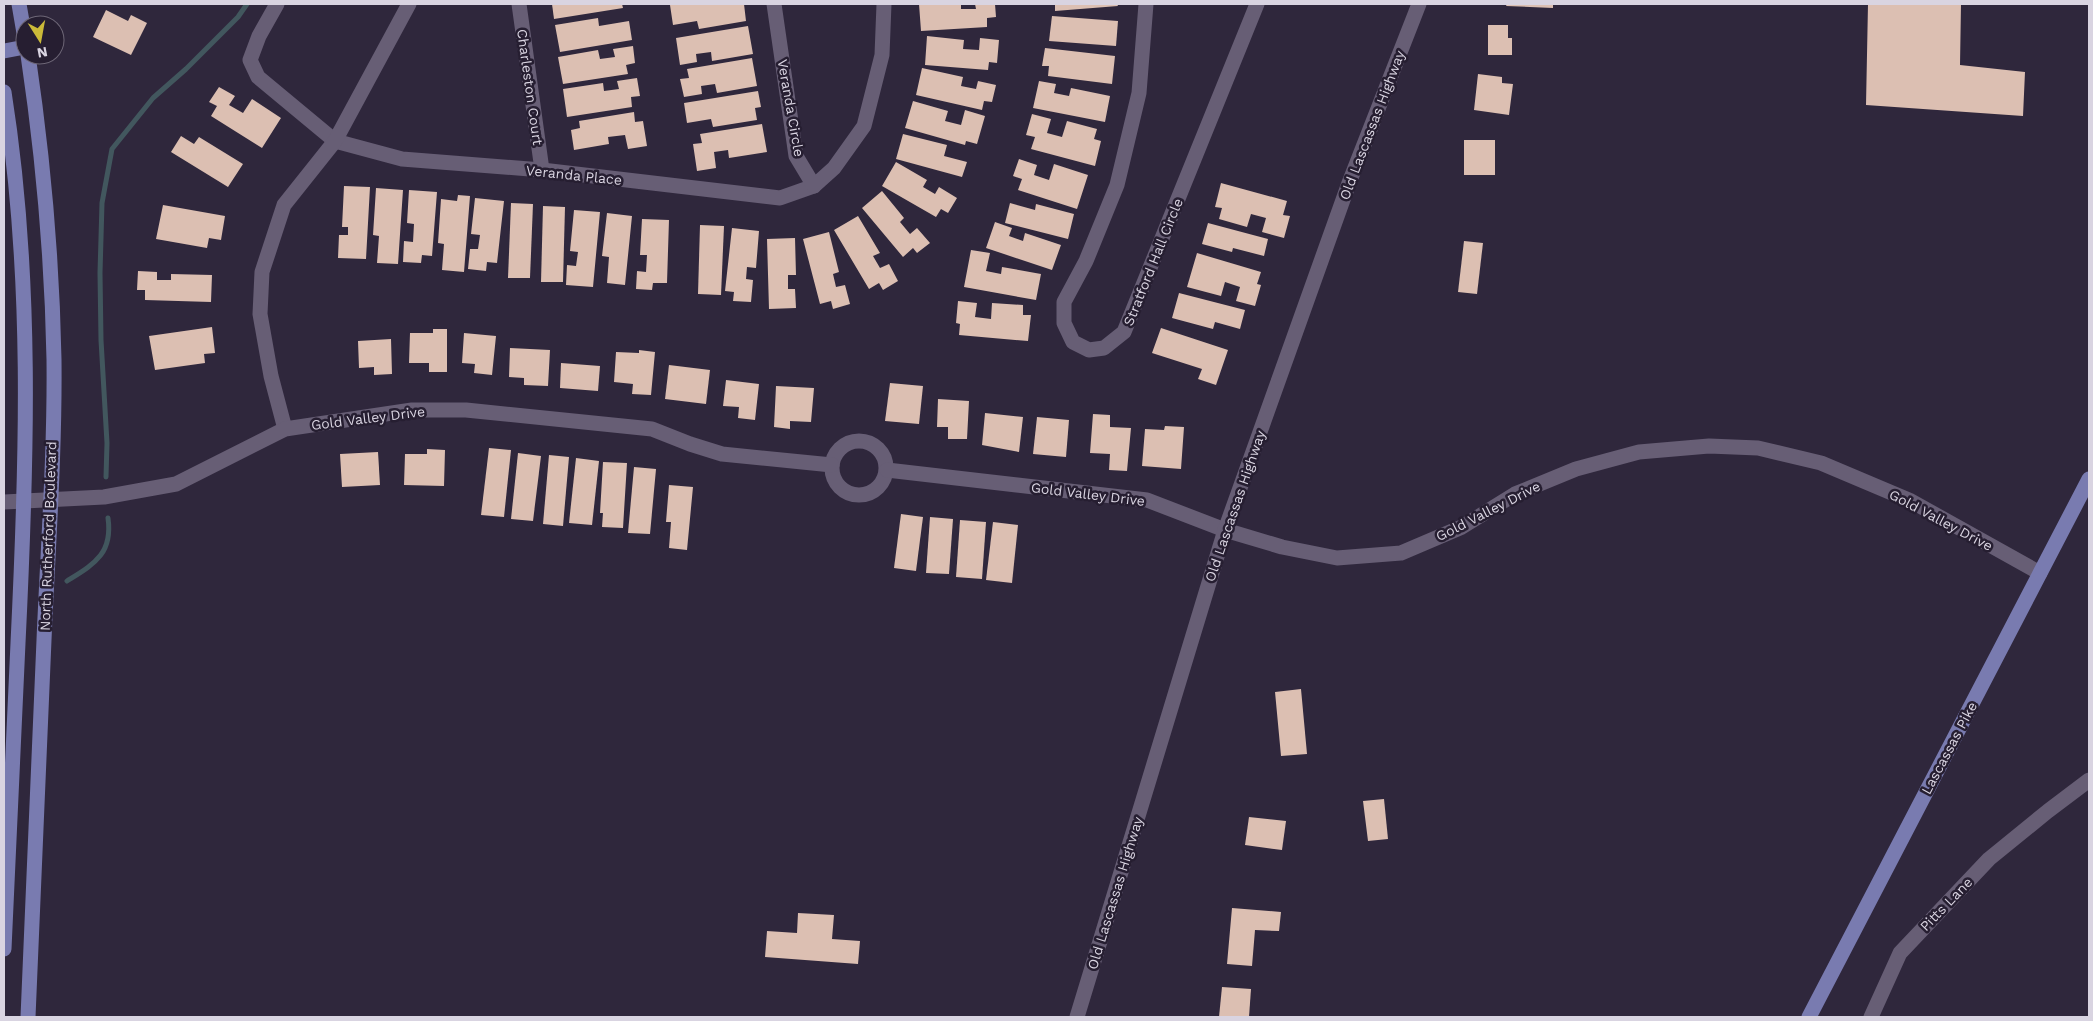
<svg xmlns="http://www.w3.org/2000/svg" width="2093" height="1021" font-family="'Work Sans',sans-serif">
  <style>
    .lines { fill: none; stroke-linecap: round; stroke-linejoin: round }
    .stream { stroke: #42575e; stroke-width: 5 }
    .building { fill: #dcbfb2 }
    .minor { stroke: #675e75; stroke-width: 15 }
    .major { stroke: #797bb0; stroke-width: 15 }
    .labels { text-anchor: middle; stroke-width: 5; stroke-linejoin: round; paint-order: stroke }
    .street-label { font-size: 14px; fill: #d9d4e1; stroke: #261e31 }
  </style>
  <rect width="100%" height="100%" fill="#2f273c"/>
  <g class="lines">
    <!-- stream -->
    <g class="stream">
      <polyline points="106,477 107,443 101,340 100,273 102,203 112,149 153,98 186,69 238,17 247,4"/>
      <path d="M67 581C94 564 113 554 108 518"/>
    </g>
  </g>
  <!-- building -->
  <g class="building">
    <polygon points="552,4 622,4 623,8 554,19"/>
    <polygon points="679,4 744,4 746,21 699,29 697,21 673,25 670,5"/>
    <polygon points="919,4 961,4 961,9 976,9 975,4 995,4 996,17 987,18 987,27 921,31"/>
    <polygon points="1055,4 1117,4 1118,6 1055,11"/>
    <polygon points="1507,4 1553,4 1553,8 1506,6"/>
    <polygon points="1868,4 1961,4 1960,65 2025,72 2023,116 1866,105"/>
    <polygon points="106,10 128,21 131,15 147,23 131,55 93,37"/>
    <polygon points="1052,16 1118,21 1116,46 1049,41"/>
    <polygon points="598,18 599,26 629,21 632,40 560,52 555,25"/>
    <polygon points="1488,25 1508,25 1508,38 1512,38 1512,55 1488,55"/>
    <polygon points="748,26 753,54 712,61 711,52 696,54 697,62 680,65 676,38"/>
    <polygon points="927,36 964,40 963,49 979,50 980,38 999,40 997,63 989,62 988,70 925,65"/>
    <polygon points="633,46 635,63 626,65 628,74 563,84 558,57 598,50 600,59 615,57 613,49"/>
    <polygon points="1045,48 1115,56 1112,84 1048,76 1049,66 1042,66"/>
    <polygon points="752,58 757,86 717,93 715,84 701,86 702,94 684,97 680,79 689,78 687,69"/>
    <polygon points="922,68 963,77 961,86 976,89 978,81 996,85 992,102 984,101 982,110 916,95"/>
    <polygon points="1478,74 1502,77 1502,83 1513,84 1509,115 1474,110"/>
    <polygon points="637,78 640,96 631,97 632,107 567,117 563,89 603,83 604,91 619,89 617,81"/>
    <polygon points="1039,81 1056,84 1054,93 1069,96 1071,88 1110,96 1105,122 1033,108"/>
    <polygon points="219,87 235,96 229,105 243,113 252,99 281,118 262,148 211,116 217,106 209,102"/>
    <polygon points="758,91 761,107 755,108 757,120 713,127 711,119 687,123 684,103"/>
    <polygon points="913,101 948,111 945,121 961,125 965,110 985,116 977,144 966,141 965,145 905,128"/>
    <polygon points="634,112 635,122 643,121 647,146 628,149 625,135 608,137 609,144 574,150 571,130 580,128 579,121"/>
    <polygon points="1032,114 1051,119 1047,133 1062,137 1067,121 1097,129 1094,139 1101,141 1095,166 1031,149 1035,137 1026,135"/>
    <polygon points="762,124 767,152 729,158 728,150 714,152 716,168 697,171 693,144 702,143 700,134"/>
    <polygon points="903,134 947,145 944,156 967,162 962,177 896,159"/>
    <polygon points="181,136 194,144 199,137 243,164 228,187 171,152"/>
    <rect x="1464" y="140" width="31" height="35"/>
    <polygon points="1019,159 1037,165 1034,175 1049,180 1054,164 1088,175 1077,209 1018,190 1022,179 1013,176"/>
    <polygon points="896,162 927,180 923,187 935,194 939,187 957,198 948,213 941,209 936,217 882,186"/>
    <polygon points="1221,183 1287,201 1283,215 1290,216 1284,238 1262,232 1266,218 1251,214 1247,227 1219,219 1222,208 1215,207"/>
    <polygon points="344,186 370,187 366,259 338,258 339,235 348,235 348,227 342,227"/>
    <polygon points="376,188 403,190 398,264 377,263 379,236 373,235"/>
    <polygon points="409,190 437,192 432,256 422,255 421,263 403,262 404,241 413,242 414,224 407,223"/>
    <polygon points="882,191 904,218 900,222 910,234 917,228 930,243 917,253 913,248 903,257 862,208"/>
    <polygon points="458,195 470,196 464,272 442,270 444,244 438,243 441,199 457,201"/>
    <polygon points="475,198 504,201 497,263 487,262 486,271 468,269 470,249 478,249 480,235 471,234"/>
    <polygon points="511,203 533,204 530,278 508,278"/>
    <polygon points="1010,203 1035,210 1036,204 1074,214 1068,239 1005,223"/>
    <polygon points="163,205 225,216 221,240 209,238 207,248 156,239"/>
    <polygon points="543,206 565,207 563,282 541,282"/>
    <polygon points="574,210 600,212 593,287 566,285 567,265 576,266 578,252 570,251"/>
    <polygon points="607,213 632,216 625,285 607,283 609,257 602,256"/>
    <polygon points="858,216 880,253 873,256 880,268 889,264 898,281 883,290 879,283 869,289 834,230"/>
    <polygon points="642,219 669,220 667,283 653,283 652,290 636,289 637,271 646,272 647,255 640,255"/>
    <polygon points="995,222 1012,228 1009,236 1023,241 1025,233 1061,245 1052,270 986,248"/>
    <polygon points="1208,223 1268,239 1264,256 1233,248 1232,252 1202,244"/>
    <polygon points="700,225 724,226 721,295 698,294"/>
    <polygon points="732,228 759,231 756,268 747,267 746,279 753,280 751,302 733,301 734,292 725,291"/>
    <polygon points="829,232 839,272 833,274 836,287 845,285 850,304 833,309 831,301 820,304 803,239"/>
    <polygon points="795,238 796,275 788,275 788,289 795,289 796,308 769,309 767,239"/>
    <polygon points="1464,241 1483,243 1477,294 1458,292"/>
    <polygon points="971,250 990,253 986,271 1001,274 1002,267 1041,274 1036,300 964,287"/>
    <polygon points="1197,253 1261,272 1257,284 1261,285 1255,306 1236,301 1240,287 1225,282 1221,296 1187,287"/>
    <polygon points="138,271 157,272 157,280 171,280 171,274 212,275 211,302 145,300 145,290 137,290"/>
    <polygon points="1179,293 1245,310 1240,329 1215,322 1213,329 1172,318"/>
    <polygon points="958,301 977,303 975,317 991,319 992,303 1023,305 1023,315 1031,315 1028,341 959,335 960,324 956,323"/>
    <polygon points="212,327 215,353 204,354 205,363 155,370 149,336"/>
    <polygon points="1161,328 1228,350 1216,385 1198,379 1202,369 1152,353"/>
    <polygon points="433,329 447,329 447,372 429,372 429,363 409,363 410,333 433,333"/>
    <polygon points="464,333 496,336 492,375 474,373 475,364 462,363"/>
    <polygon points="391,339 392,374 374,375 374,367 359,368 358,341"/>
    <polygon points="510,348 550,350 548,386 524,385 524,378 509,377"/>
    <polygon points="639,350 655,352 651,395 632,394 633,384 614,382 616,352 639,353"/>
    <polygon points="561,363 600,366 598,391 560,388"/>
    <polygon points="669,365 710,370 706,404 665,399"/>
    <polygon points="726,380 759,384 755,420 738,418 739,407 723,406"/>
    <polygon points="890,383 923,386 919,424 885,421"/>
    <polygon points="776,386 814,388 811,422 790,421 790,429 774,427"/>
    <polygon points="938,399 969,401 967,439 948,439 948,427 937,427"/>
    <polygon points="985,413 1023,417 1019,452 982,445"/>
    <polygon points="1093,414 1110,415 1110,427 1131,428 1127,471 1109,470 1110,454 1090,453"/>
    <polygon points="1037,417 1069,420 1066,457 1033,454"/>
    <polygon points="1165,426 1184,427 1181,469 1142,466 1145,429 1164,430"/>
    <polygon points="489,448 511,450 504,517 481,515"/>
    <polygon points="427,449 445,450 444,486 404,485 405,454 427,454"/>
    <polygon points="378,452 380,485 342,487 340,454"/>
    <polygon points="518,453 541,456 533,521 511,519"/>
    <polygon points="549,455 569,457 563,526 543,524"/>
    <polygon points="576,458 599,461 592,525 569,523"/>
    <polygon points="603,462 627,463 623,528 602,527 603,513 600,513"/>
    <polygon points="634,467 656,469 650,534 628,533"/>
    <polygon points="669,485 693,487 687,550 669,548 671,522 666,522"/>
    <polygon points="901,514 923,517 916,571 894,568"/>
    <polygon points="930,517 953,519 949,574 926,573"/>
    <polygon points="960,520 986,522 982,579 956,577"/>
    <polygon points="993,522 1018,525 1012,583 986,580"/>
    <polygon points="1301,689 1307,754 1281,756 1275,692"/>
    <polygon points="1384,799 1388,839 1368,841 1363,801"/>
    <polygon points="1249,817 1286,821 1282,850 1245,845"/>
    <polygon points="1232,908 1281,912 1279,931 1255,930 1252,966 1227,964"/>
    <polygon points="798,913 834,915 832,939 860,941 858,964 765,957 767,931 797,933"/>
    <polygon points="1222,987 1251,989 1249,1017 1219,1017"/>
  </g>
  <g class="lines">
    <!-- minor -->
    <g class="minor">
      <polyline points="277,4 259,36 250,60 258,77 335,141 402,159 542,170 780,198 814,186"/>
      <polyline points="519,4 542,170"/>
      <polyline points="774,4 796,156 814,186 834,168 864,126 882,55 884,4"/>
      <polyline points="1146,4 1139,93 1117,185 1086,261 1064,302 1064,323 1073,342 1089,350 1104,348 1124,332 1257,4"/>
      <polyline points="285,429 271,376 260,314 262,272 284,205 335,141 409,4"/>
      <circle cx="859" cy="468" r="27"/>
      <polyline points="887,470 1147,500 1225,530 1282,547 1337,558 1401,553 1462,527 1515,494 1576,469 1639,452 1709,446 1758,448 1821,463 1911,501 2040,573"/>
      <polyline points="4,502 104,497 176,484 285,429 412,410 466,410 652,429 690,444 722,454 832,465"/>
      <polyline points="1077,1017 1225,530 1349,183 1419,4"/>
      <polyline points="1871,1017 1900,953 1989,859 2048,811 2089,780"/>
    </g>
    <!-- major -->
    <g class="major">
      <polyline points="19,4 25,39"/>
      <polyline points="4,51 25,47"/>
      <path d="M28 55C43 156 52 257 54 359 55 452 48 546 44 640 39 766 33 891 28 1017"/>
      <path d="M4 92C33 275 27 459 18 643 13 745 8 847 4 949"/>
      <polyline points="1809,1017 2089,479"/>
    </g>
  </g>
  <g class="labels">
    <!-- street labels -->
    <g class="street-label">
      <text transform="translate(530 87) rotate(82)" y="5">Charleston Court</text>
      <text transform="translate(791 108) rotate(80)" y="5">Veranda Circle</text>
      <text transform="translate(1372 125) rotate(-69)" y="5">Old Lascassas Highway</text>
      <text transform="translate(574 175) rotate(6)" y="5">Veranda Place</text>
      <text transform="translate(1153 262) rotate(-68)" y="5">Stratford Hall Circle</text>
      <text transform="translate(368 418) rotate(-7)" y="5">Gold Valley Drive</text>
      <text transform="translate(1088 494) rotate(7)" y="5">Gold Valley Drive</text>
      <text transform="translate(1235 506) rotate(-71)" y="5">Old Lascassas Highway</text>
      <text transform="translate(1488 511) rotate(-27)" y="5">Gold Valley Drive</text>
      <text transform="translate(1941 520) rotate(28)" y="5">Gold Valley Drive</text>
      <text transform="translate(48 536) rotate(-88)" y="5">North Rutherford Boulevard</text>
      <text transform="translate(1949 748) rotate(-62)" y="5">Lascassas Pike</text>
      <text transform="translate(1115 893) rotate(-73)" y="5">Old Lascassas Highway</text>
      <text transform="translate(1946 904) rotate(-46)" y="5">Pitts Lane</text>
    </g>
  </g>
  <!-- border -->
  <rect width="2093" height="1021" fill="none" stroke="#d9d4e1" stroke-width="10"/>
  <!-- north arrow -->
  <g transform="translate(40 40) rotate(169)"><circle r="24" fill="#261e31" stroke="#6e6777"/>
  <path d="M0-4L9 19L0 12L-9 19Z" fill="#cbba39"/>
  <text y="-8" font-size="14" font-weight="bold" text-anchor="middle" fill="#d9d4e1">N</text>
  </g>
</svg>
